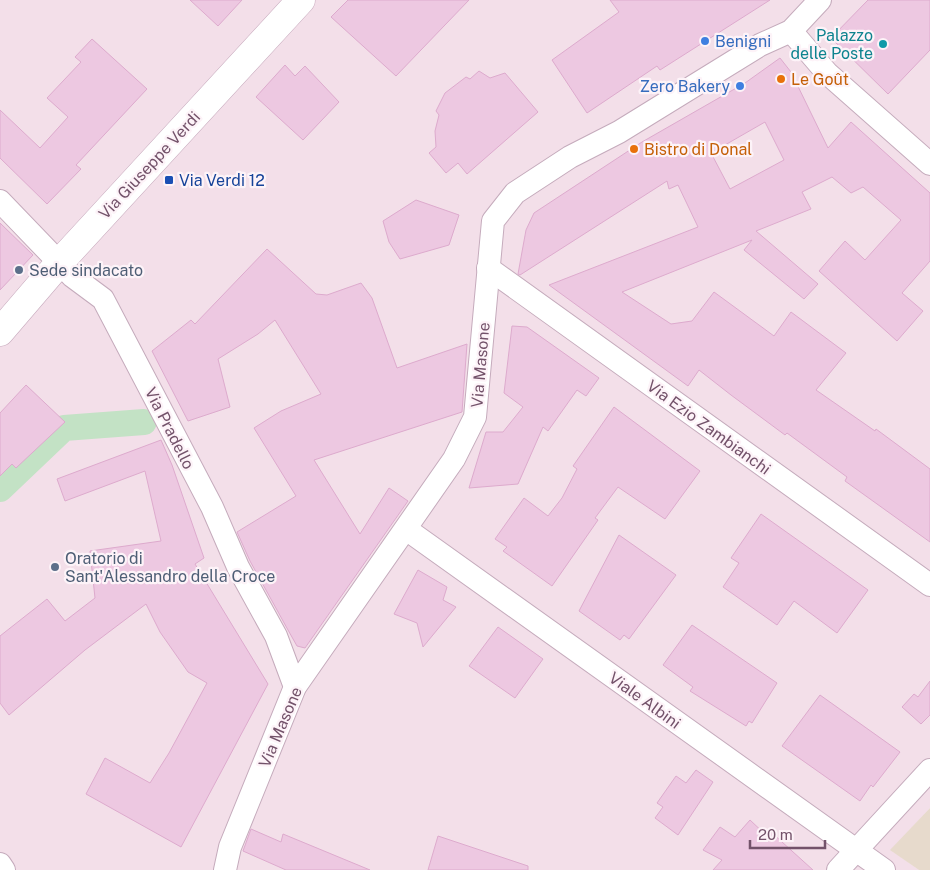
<svg xmlns="http://www.w3.org/2000/svg" width="930" height="870" font-family="'Public Sans',sans-serif">
  <style>
    .residential { fill: #f3dfe9 }
    .green { fill: #e7dacc }
    .lines { fill: none; stroke-linecap: round; stroke-linejoin: round }
    .canal { stroke: #c3e2c5; stroke-width: 26 }
    .building { fill: #edc8e1; stroke: #ddaacd; fill-rule: evenodd }
    .street-casing { stroke: #c5abbc; stroke-width: 24 }
    .secondary-casing { stroke: #c7aabd; stroke-width: 29 }
    .street { stroke: #fff; stroke-width: 22 }
    .secondary { stroke: #fff; stroke-width: 28 }
    .shop-dot { fill: #3f7fe0; stroke: #fdf3f8; stroke-width: 2 }
    .culture-dot { fill: #0f9aa8; stroke: #fdf3f8; stroke-width: 2 }
    .food-dot { fill: #e8710a; stroke: #fdf3f8; stroke-width: 2 }
    .transit-dot { fill: #1a4fb4; stroke: #fdf3f8; stroke-width: 2 }
    .service-dot { fill: #5c6f8a; stroke: #fdf3f8; stroke-width: 2 }
    .labels { text-anchor: middle; stroke-width: 4.5; stroke-linejoin: round; paint-order: stroke }
    .culture-label { font-size: 16px; fill: #0d838f; stroke: #fdf3f8; text-anchor: end }
    .shop-label { font-size: 16px; fill: #366cbe; stroke: #fdf3f8; text-anchor: start }
    .food-label { font-size: 16px; fill: #c56008; stroke: #fdf3f8; text-anchor: start }
    .street-label { font-size: 16px; fill: #73526a; stroke: #fdf3f8 }
    .transit-label { font-size: 16px; fill: #164399; stroke: #fdf3f8; text-anchor: start }
    .service-label { font-size: 16px; fill: #4e5e75; stroke: #fdf3f8; text-anchor: start }
  </style>
  <rect width="100%" height="100%" fill="#fbedf3"/>
  <!-- residential -->
  <polygon class="residential" points="0,0 930,0 930,808 891,850 919,870 0,870"/>
  <!-- green -->
  <polygon class="green" points="930,808 930,870 919,870 890,850"/>
  <g class="lines">
    <!-- canal -->
    <polyline class="canal" points="0,489 64,428 144,422"/>
  </g>
  <!-- building -->
  <g class="building">
    <polygon points="190,0 242,0 218,26"/>
    <polygon points="348,0 469,0 396,76 331,17"/>
    <polygon points="610,0 770,0 660,70 657,66 587,113 552,60 619,12"/>
    <polygon points="868,0 930,0 930,50 888,94 831,38"/>
    <polygon points="92,39 147,89 76,165 81,169 47,204 0,158 0,110 40,148 68,117 47,98 81,62 75,57"/>
    <path d="M780 58 791 72 828 148 851 122 930 193V261L902 293 923 311 897 341 819 271 845 241 865 260 901 220 863 187 851 193 832 177 802 192 811 209 756 231 818 284 804 299 744 250 752 240 622 292 671 324 692 321 714 292 774 336 791 312 846 353 816 390 875 431 876 429 930 469V542L845 481 847 477 787 433 785 435 731 395 699 370 688 386 549 285 698 227 678 185 669 189 667 181 520 275 518 274 526 230 534 213 642 142 745 83ZM765 122 784 160 730 189 711 153Z"/>
    <polygon points="285,65 295,76 305,66 339,102 303,140 256,97"/>
    <polygon points="479,71 490,78 505,73 538,112 467,174 458,163 446,173 429,153 436,147 435,131 439,115 436,111 445,93 466,77 470,79"/>
    <polygon points="416,200 459,215 449,245 400,259 389,242 383,221"/>
    <polygon points="0,223 33,255 0,290"/>
    <polygon points="267,249 316,294 327,295 361,283 372,298 397,368 467,344 462,412 314,460 360,534 389,488 408,501 305,648 297,646 288,630 250,561 237,532 296,496 254,428 281,411 321,394 275,320 258,334 218,359 230,407 188,421 152,351 191,320 195,324"/>
    <polygon points="512,326 527,327 599,378 586,396 577,390 548,431 543,427 518,484 469,488 486,432 503,432 523,407 504,393"/>
    <polygon points="26,385 65,422 16,468 12,464 0,476 0,413"/>
    <polygon points="614,407 700,471 665,519 618,487 595,518 598,520 552,586 503,551 507,547 495,539 524,498 548,516 562,498 577,469 573,466"/>
    <polygon points="161,440 172,465 204,558 195,564 268,684 181,847 86,794 105,758 150,783 169,753 207,683 188,672 160,632 146,604 85,650 9,715 0,703 0,636 47,599 65,621 95,598 90,551 161,541 145,471 65,501 57,479"/>
    <polygon points="761,514 868,590 837,633 794,601 777,625 723,587 739,563 731,558"/>
    <polygon points="619,535 676,575 629,639 624,635 620,640 579,611"/>
    <polygon points="418,570 447,587 443,600 456,607 423,647 417,623 394,614"/>
    <polygon points="692,625 777,683 752,723 749,721 746,726 690,691 693,687 663,665"/>
    <polygon points="498,627 543,659 515,698 469,666"/>
    <polygon points="930,681 930,715 921,724 902,707 914,694 918,697"/>
    <polygon points="820,695 900,752 873,787 871,785 860,801 782,746"/>
    <polygon points="696,770 713,782 678,835 655,818 663,807 657,803 676,776 686,783"/>
    <polygon points="750,820 767,836 771,832 813,870 713,870 722,860 703,850 720,827 735,837"/>
    <polygon points="251,829 281,842 283,834 370,870 286,870 243,851"/>
    <polygon points="438,836 528,866 528,870 428,870"/>
  </g>
  <g class="lines">
    <defs>
      <g id="street">
        <polyline points="791,31 827,73 930,164"/>
        <polyline points="0,201 72,276 103,299 212,507 238,567 276,636 295,687"/>
        <polyline points="488,268 930,585"/>
        <polyline points="406,529 884,870"/>
        <polyline points="0,864 4,870"/>
        <polyline points="225,870 230,847 295,687 454,459 475,417 493,221 515,193 570,157 619,132 760,45 791,31 820,0"/>
        <polyline points="838,870 930,770"/>
      </g>
      <polyline id="secondary" points="0,332 60,262 301,0"/>
    </defs>
    <!-- street casing -->
    <use href="#street" class="street-casing"/>
    <!-- secondary casing -->
    <use href="#secondary" class="secondary-casing"/>
    <!-- street -->
    <use href="#street" class="street"/>
    <!-- secondary -->
    <use href="#secondary" class="secondary"/>
  </g>
  <!-- markers -->
  <g class="shop-dot">
    <circle cx="705" cy="41" r="5"/>
    <circle cx="740" cy="86" r="5"/>
  </g>
  <circle class="culture-dot" cx="883" cy="44" r="5"/>
  <g class="food-dot">
    <circle cx="781" cy="79" r="5"/>
    <circle cx="634" cy="149" r="5"/>
  </g>
  <rect class="transit-dot" x="164" y="175" width="10" height="10" rx="2.5"/>
  <g class="service-dot">
    <circle cx="19" cy="270" r="5"/>
    <circle cx="55" cy="567" r="5"/>
  </g>
  <g class="labels">
    <!-- culture labels -->
    <g class="culture-label">
      <text x="873" y="41">Palazzo<tspan x="873" dy="18">delle Poste</tspan></text>
    </g>
    <!-- shop labels -->
    <g class="shop-label">
      <text x="715" y="47">Benigni</text>
      <text x="730" y="92" text-anchor="end">Zero Bakery</text>
    </g>
    <!-- food labels -->
    <g class="food-label">
      <text x="791" y="85">Le Goût</text>
      <text x="644" y="155">Bistro di Donal</text>
    </g>
    <!-- street labels -->
    <g class="street-label">
      <text transform="translate(149 165) rotate(-47)" y="6">Via Giuseppe Verdi</text>
      <text transform="translate(480 365) rotate(-85)" y="6">Via Masone</text>
      <text transform="translate(709 427) rotate(36)" y="6">Via Ezio Zambianchi</text>
      <text transform="translate(170 428) rotate(63)" y="6">Via Pradello</text>
      <text transform="translate(645 700) rotate(36)" y="6">Viale Albini</text>
      <text transform="translate(280 727) rotate(-67)" y="6">Via Masone</text>
    </g>
    <!-- transit labels -->
    <g class="transit-label">
      <text x="179" y="186">Via Verdi 12</text>
    </g>
    <!-- service labels -->
    <g class="service-label">
      <text x="29" y="276">Sede sindacato</text>
      <text x="65" y="564">Oratorio di<tspan x="65" dy="18">Sant'Alessandro della Croce</tspan></text>
    </g>
  </g>
  <!-- scale -->
  <path d="M750 840v8h75v-8" fill="none" stroke="#73526a" stroke-width="2.5"/>
  <text x="758" y="840" font-size="15" fill="#73526a" stroke="#fdf3f8" stroke-width="4" paint-order="stroke">20 m</text>
</svg>
